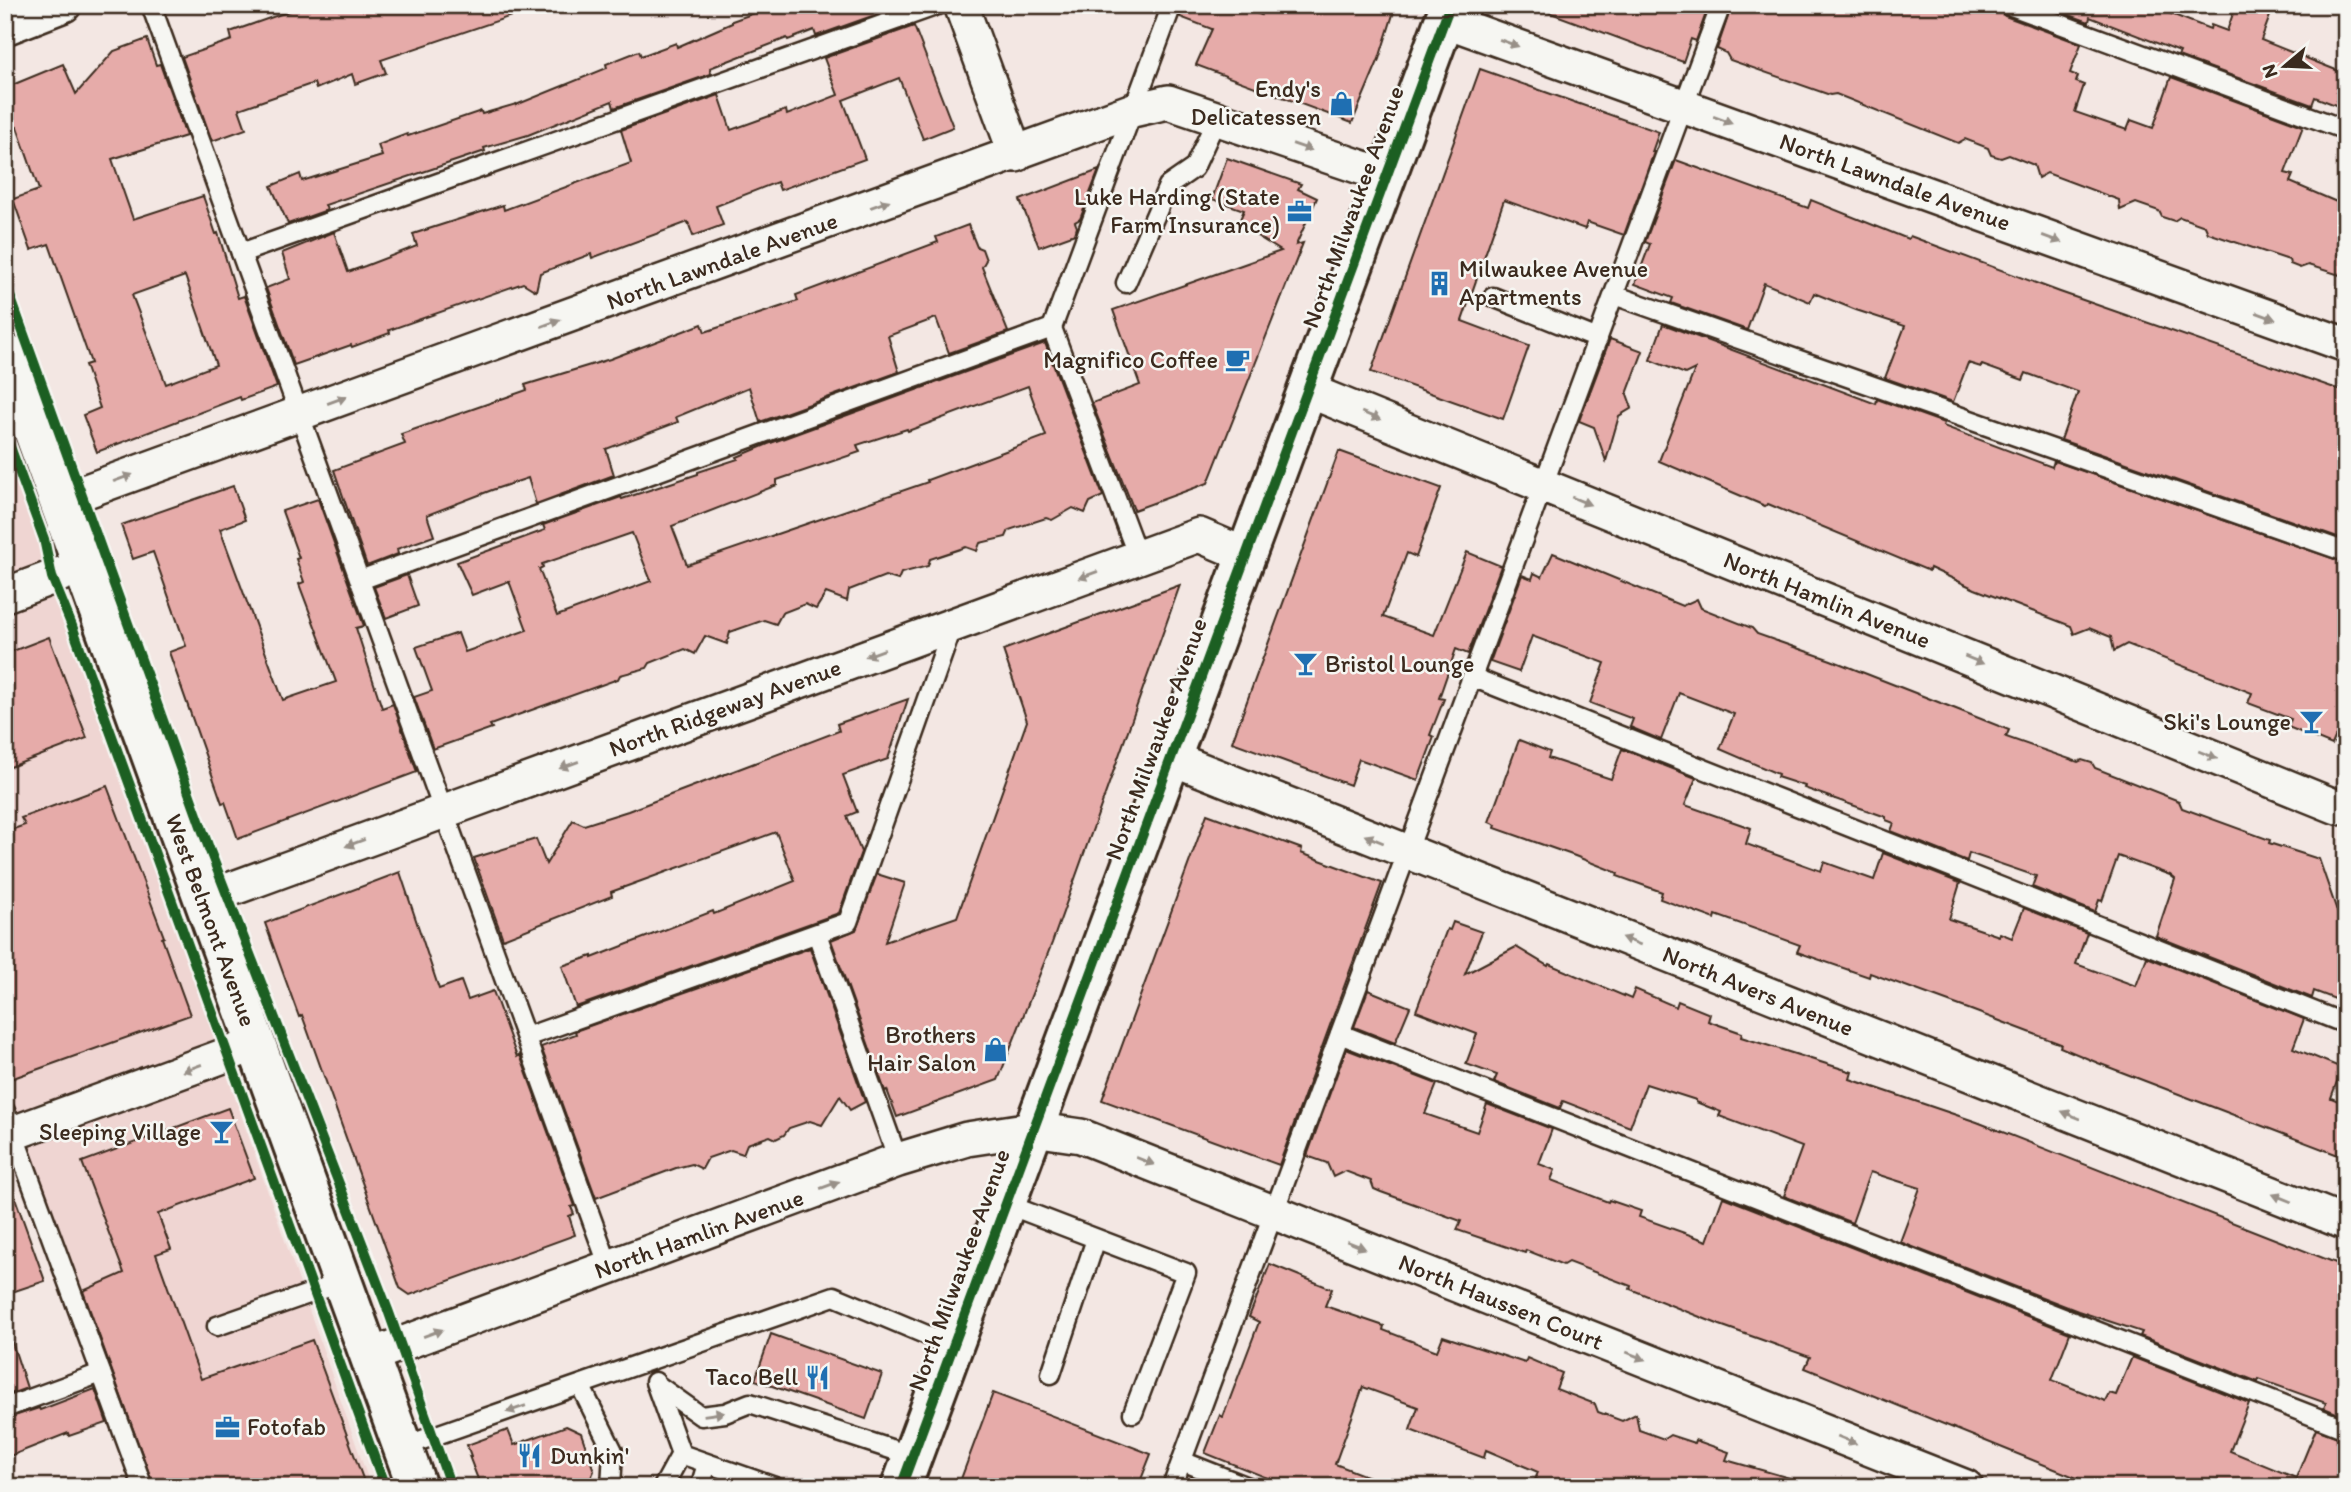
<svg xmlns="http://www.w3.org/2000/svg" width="2351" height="1492" font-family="Itim,sans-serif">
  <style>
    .built { fill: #efd5d2 }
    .building { fill: #e6aba9; stroke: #3b2a1e; stroke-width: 2; fill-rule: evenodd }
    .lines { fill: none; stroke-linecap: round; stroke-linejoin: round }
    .service-casing { stroke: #3b2a1e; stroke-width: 23 }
    .minor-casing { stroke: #3b2a1e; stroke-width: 38 }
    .secondary-casing { stroke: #3b2a1e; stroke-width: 44 }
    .service { stroke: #f6f6f2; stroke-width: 18 }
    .minor { stroke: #f6f6f2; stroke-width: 33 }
    .secondary { stroke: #f6f6f2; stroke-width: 38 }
    .cycleway-casing { stroke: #f6f6f2; stroke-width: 15 }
    .cycleway { stroke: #1b5e20; stroke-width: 10 }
    .oneway { fill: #989088 }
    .labels { text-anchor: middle; stroke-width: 5; stroke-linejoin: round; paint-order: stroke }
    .poi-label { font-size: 24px; fill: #3b2a1e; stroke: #f6f6f2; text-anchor: end }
    .street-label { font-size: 24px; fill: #3b2a1e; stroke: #f6f6f2 }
  </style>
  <rect width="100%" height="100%" fill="#f3e7e3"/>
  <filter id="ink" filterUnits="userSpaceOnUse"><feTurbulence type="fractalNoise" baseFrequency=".0143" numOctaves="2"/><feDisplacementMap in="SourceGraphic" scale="14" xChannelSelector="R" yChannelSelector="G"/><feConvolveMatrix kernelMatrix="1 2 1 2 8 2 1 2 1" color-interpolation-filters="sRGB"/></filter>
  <g filter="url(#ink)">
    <!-- built -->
    <polygon class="built" points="5,444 40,540 371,1487 145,1487 33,1180 5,1099"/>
    <!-- building -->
    <g class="building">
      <polygon points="288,5 532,5 532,9 381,60 386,73 355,84 352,74 316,89 314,83 239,109 246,129 212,141 182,57 232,40 230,32 290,11"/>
      <polygon points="777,5 903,5 816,36 814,30 788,40 787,38 710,68 711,74 614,108 612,101 528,135 484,148 485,151 325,205 327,210 288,224 271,186 300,174 302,181 382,156 378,145 407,134 408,136 481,111 482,114 516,104 516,105 607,68 606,64 639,51 641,56 676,43 677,47 732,23 732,21"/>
      <polygon points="1183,5 1234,5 1261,15 1263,5 1396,5 1379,59 1352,123 1196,65 1212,29 1180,17"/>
      <polygon points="1538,5 1709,5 1696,41 1691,39 1683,62 1537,8"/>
      <polygon points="1732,5 1998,5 2000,12 2005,16 2081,44 2070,73 2078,76 2076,82 2084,85 2075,112 2127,130 2131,120 2153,128 2171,77 2303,126 2285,173 2293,175 2290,182 2346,206 2346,277 2308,265 2300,268 2290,264 2289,260 2208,233 2205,226 2180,217 2174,221 2162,217 2159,211 2136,203 2120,210 2119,200 2047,173 2038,178 2034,165 2009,155 2001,158 1991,155 1988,148 1965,139 1958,143 1836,94 1830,95 1730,60 1726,53 1717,49"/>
      <polygon points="2042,5 2148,5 2210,29 2211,25 2227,31 2236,5 2274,5 2261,40 2346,74 2346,109 2315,97 2312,105 2178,56 2180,52 2090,17 2089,22"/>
      <polygon points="914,26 953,127 923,139 899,78 843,100 865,159 780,190 777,182 716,206 723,225 693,236 688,222 592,258 591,254 540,273 536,291 523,283 389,330 390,333 352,347 351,345 294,365 266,288 290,279 282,253 334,232 348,272 365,266 417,246 413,234 503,205 504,210 631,163 621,130 719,95 731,130 786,110 787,115 838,95 824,58"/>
      <path d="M147 39 156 65 160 64 186 136 112 159 133 219 203 196 216 234 218 233 238 298 244 296 277 387 241 400 240 397 97 452 83 415 100 408 85 365 91 363 49 244 31 250 13 199 39 190 17 127 5 131V88L63 64 76 94 114 51ZM185 276 216 365 166 384 132 295Z"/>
      <polygon points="1480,69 1659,132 1652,152 1654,152 1624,235 1587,222 1585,229 1504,200 1462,321 1529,346 1503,419 1371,372"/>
      <polygon points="1227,158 1301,184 1298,189 1317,198 1296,245 1303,243 1208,483 1134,510 1092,403 1140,385 1113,310 1281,251 1238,224 1244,210 1212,199"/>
      <polygon points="1676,160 1808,208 1811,200 1908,239 1910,236 2060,292 2346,392 2346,540 2061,440 2078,392 2026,373 2023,380 1982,365 1981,367 1968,363 1953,402 1885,378 1905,326 1856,310 1814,293 1810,302 1764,283 1747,330 1671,303 1673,298 1635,284 1650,244 1645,242"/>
      <polygon points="1099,170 1080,219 1075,222 1077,227 1075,234 1039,247 1020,200"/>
      <polygon points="968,225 977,247 982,249 986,260 982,267 1008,332 949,353 936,318 888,336 899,372 760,422 749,387 676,417 678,422 606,449 614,475 536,504 528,478 492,490 427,515 434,536 397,549 398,554 367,566 334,470 405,444 401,434 527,390 525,385 610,359 702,324 705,332 798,301 796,295 938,242 936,237"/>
      <polygon points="1663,324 1876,404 1877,399 1944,423 1943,426 2052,467 2054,461 2346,563 2346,711 2332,745 2288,727 2291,719 2248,703 2252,693 2127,644 2114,651 2111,637 2089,628 2074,634 2071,626 1975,589 1930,568 1929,571 1768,504 1765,506 1659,461 1695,369 1685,374 1650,360"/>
      <polygon points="1610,339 1643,351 1627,394 1632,408 1619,416 1606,461 1594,427 1579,421"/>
      <path d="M1045 343 1103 496 1090 502 1085 513 1073 508 1052 520 1046 518 1009 530 1006 537 980 543 977 551 966 547 930 559 928 566 901 573 898 580 885 576 849 590 847 601 826 593 816 609 805 604 782 613 776 624 764 620 730 632 727 644 705 636 695 654 685 649 650 663 647 668 620 675 618 679 490 725 492 728 433 749 414 697 432 691 416 647 458 633 465 652 527 630 509 581 472 595 457 562 545 530 543 525 621 497 622 499 698 474V472L738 459 737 457 768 444ZM1028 386 1046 436 927 480 928 482 687 565 672 526 777 485V480L860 452 857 445 907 429 908 431ZM632 533 651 581 557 616 539 569 543 567 542 564Z"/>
      <polygon points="1339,451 1441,488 1416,557 1407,553 1383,617 1434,635 1467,552 1501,566 1468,654 1456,649 1439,698 1444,699 1430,735 1434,737 1418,780 1359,759 1350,785 1232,742"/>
      <polygon points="233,486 245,520 220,529 283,700 336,682 299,584 304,582 296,559 299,558 282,511 318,499 364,626 356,628 382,708 393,704 417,772 238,839 225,802 222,803 169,652 186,646 153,552 133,559 121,525"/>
      <polygon points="1553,553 1682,606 1697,599 1701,608 1752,628 1757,634 1831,660 1956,709 2009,730 2006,737 2078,762 2082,760 2092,763 2095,768 2179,801 2182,808 2270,840 2269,843 2319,859 2346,937 2346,1003 2314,991 2312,998 2156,936 2175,879 2170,875 2118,856 2102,901 2099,900 2095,912 2032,887 2036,876 1969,853 1967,861 1891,831 1894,823 1886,820 1886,817 1804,788 1805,786 1777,777 1778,774 1720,749 1734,714 1679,693 1661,740 1630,727 1633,719 1590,703 1605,663 1532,636 1519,672 1490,662 1522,575 1532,579 1534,573 1542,577"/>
      <polygon points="407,575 418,606 386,618 374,587"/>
      <polygon points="1180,585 1052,943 998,1080 897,1117 887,1090 885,1091 831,940 856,930 877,874 905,883 885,942 957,917 1027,721 1003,650"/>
      <polygon points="49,637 87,738 5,769 5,654"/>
      <polygon points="908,699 888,759 843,775 857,812 847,816 861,852 839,913 576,1007 562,966 592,956 592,958 713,911 714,914 795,881 776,832 611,892 612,896 503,939 474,858 536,839 546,864 573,820 584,825 628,811 839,731 837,724"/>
      <polygon points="1519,740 1550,752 1548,758 1611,779 1622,749 1696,778 1685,805 1751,828 1746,844 1821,871 1824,862 1874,880 1883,853 1960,883 1949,919 1999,936 2000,933 2012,938 2024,908 2087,933 2076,964 2136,986 2147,957 2304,1019 2293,1048 2342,1068 2331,1098 2346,1104 2346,1158 2098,1063 2060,1047 2061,1044 1971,1010 1870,973 1869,977 1797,952 1800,945 1716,915 1715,919 1660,899 1662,892 1617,876 1618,873 1575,856 1495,828 1496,825 1489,822"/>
      <polygon points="107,786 164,937 162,938 190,1015 5,1081 5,832 25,825 21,818"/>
      <polygon points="1207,814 1302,849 1301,853 1382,883 1279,1165 1102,1100"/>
      <polygon points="400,872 439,989 461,981 468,1000 493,991 517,1057 520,1055 575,1206 571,1207 574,1214 569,1216 575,1235 410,1295 400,1288 302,1015 299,1017 265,923"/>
      <polygon points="1453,922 1482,932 1465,974 1516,947 1548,966 1549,964 1631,999 1635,989 1676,1007 1678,1001 1710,1014 1708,1021 1742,1033 1741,1037 1852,1072 1850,1079 1977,1122 2346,1267 2346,1417 2324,1408 2326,1403 2259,1379 2258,1382 2140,1336 2142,1332 2078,1311 1900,1242 1920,1188 1870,1172 1852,1223 1784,1196 1802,1147 1719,1116 1721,1112 1696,1102 1696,1100 1646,1084 1630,1127 1563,1101 1560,1108 1494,1082 1497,1075 1466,1064 1477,1034 1416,1011 1447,929 1450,930"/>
      <polygon points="810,948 865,1102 850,1110 840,1096 822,1125 810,1121 789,1128 784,1135 776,1139 770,1136 747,1144 743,1154 731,1150 708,1158 702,1169 692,1164 676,1168 596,1198 541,1047 576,1034 575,1031"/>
      <polygon points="1368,990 1410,1007 1395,1043 1354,1027"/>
      <polygon points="1346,1049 1437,1084 1425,1114 1477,1132 1487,1104 1552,1129 1539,1164 1555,1170 1551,1180 1608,1202 1609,1200 1641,1211 1639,1217 1707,1241 1723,1197 2070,1333 2052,1380 2105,1401 2109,1393 2116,1395 2132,1357 2249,1403 2230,1451 2296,1478 2316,1429 2346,1440 2346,1487 2079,1487 2082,1480 1805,1368 1810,1357 1720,1325 1630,1289 1631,1286 1568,1262 1563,1265 1526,1250 1525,1253 1457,1230 1461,1221 1381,1192 1374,1189 1371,1181 1345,1171 1333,1177 1327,1163 1307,1156"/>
      <polygon points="228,1108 254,1178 158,1214 171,1249 156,1254 201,1379 312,1340 366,1487 154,1487 83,1291 124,1273 82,1162"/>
      <polygon points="5,1181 9,1181 45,1281 12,1292 5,1272"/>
      <polygon points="1270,1264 1332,1289 1325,1306 1384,1326 1383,1330 1437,1351 1443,1336 1525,1363 1527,1358 1562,1373 1556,1389 1595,1404 1598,1412 1622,1421 1636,1414 1639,1430 1664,1439 1670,1435 1694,1443 1695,1440 1729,1452 1726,1460 1793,1479 1792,1487 1594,1487 1572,1478 1569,1487 1553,1487 1535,1480 1538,1472 1486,1450 1484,1458 1410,1430 1418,1407 1363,1387 1335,1464 1387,1484 1387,1487 1290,1487 1205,1453 1220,1415 1223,1417 1259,1322 1249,1317"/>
      <polygon points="771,1334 882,1374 866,1419 755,1380"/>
      <polygon points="11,1339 27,1388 5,1396 5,1340"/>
      <polygon points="95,1389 107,1423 69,1436 68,1433 5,1458 5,1419 39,1408 40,1410"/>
      <polygon points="993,1393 1151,1454 1138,1487 958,1487"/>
      <polygon points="566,1426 581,1433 594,1471 587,1487 481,1487 469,1456 471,1456 467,1445 508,1430 514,1445"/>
    </g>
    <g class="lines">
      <defs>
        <g id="service">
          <polyline points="151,5 609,1267"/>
          <polyline points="2009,5 2346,130"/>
          <polyline points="241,253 938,5"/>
          <polyline points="1126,283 1168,186 1194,168 1217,118"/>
          <polyline points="1614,295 2346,552"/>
          <polyline points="1493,297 1598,339"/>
          <polyline points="1138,557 1052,328 1172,5"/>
          <polyline points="360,580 1052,328"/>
          <polyline points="1472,677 2346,1024"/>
          <polyline points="817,934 898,1160"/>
          <polyline points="1340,1034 2346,1429"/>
          <polyline points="526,1037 848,922 953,625"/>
          <polyline points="5,1111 143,1487"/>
          <polyline points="1006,1204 1186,1273 1133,1413"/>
          <polyline points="217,1326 343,1282"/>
          <polyline points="1051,1374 1096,1239"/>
          <polyline points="655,1382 681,1454"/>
          <polyline points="656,1384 701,1416 725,1413 750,1403 912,1456"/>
          <polyline points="581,1387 613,1451 611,1487"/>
          <polyline points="5,1408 101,1373"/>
          <polyline points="402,1447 834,1296 953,1346"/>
          <polyline points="1182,1461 1248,1487"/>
          <polyline points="663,1487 681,1454 775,1487"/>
          <polyline points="700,1487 707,1464"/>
          <polyline points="1172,1487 1721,5"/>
        </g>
        <g id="minor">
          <polyline points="961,5 1016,155"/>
          <polyline points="1444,20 2346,345"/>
          <polyline points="5,28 64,5"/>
          <polyline points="1307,390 2337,807 2346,804"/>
          <polyline points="59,501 1133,110 1168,102 1387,176"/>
          <polyline points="5,595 83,566"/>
          <polyline points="1171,758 2346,1223"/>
          <polyline points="204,899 1199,535 1246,555"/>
          <polyline points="5,1136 256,1044"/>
          <polyline points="369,1356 898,1160 967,1139 1033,1129 1081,1136 1966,1487"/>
        </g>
        <g id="secondary">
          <polyline points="5,353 417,1487"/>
          <polyline points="901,1487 1450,5"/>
        </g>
      </defs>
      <!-- service casing -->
      <use href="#service" class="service-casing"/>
      <!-- minor casing -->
      <use href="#minor" class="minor-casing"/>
      <!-- secondary casing -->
      <use href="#secondary" class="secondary-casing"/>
      <!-- service -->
      <use href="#service" class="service"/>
      <!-- minor -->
      <use href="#minor" class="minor"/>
      <!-- secondary -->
      <use href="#secondary" class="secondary"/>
      <defs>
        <g id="cycleway">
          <polyline points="5,282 210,851 388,1310 451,1487"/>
          <polyline points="5,433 44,539 52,577 72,626 385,1487"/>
          <polyline points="901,1487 1450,5"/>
        </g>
      </defs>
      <!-- cycleway casing -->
      <use href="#cycleway" class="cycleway-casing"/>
      <!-- cycleway -->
      <use href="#cycleway" class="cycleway"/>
    </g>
    <!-- one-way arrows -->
    <defs><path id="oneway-solid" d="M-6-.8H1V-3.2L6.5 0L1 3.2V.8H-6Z" transform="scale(1.75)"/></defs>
    <g class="oneway">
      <use href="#oneway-solid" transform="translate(1509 43) rotate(20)"/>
      <use href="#oneway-solid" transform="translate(1723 120) rotate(20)"/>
      <use href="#oneway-solid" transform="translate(1302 147) rotate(19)"/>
      <use href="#oneway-solid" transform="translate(880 204) rotate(-20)"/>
      <use href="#oneway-solid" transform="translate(2052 239) rotate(20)"/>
      <use href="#oneway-solid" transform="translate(2266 316) rotate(20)"/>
      <use href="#oneway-solid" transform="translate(551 323) rotate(-20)"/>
      <use href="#oneway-solid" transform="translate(337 400) rotate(-20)"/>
      <use href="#oneway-solid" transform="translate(1371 416) rotate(22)"/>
      <use href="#oneway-solid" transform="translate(123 478) rotate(-20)"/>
      <use href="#oneway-solid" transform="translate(1581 501) rotate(22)"/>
      <use href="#oneway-solid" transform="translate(1088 575) rotate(160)"/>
      <use href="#oneway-solid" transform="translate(875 653) rotate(160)"/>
      <use href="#oneway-solid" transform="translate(1974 660) rotate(22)"/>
      <use href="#oneway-solid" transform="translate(2208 755) rotate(22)"/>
      <use href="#oneway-solid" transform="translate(569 765) rotate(160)"/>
      <use href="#oneway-solid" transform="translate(1374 839) rotate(-158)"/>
      <use href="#oneway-solid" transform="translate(355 843) rotate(160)"/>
      <use href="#oneway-solid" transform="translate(1631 941) rotate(-158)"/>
      <use href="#oneway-solid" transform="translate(192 1068) rotate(160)"/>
      <use href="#oneway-solid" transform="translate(2071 1115) rotate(-158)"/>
      <use href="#oneway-solid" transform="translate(1145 1161) rotate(22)"/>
      <use href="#oneway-solid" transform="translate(830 1185) rotate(-20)"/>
      <use href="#oneway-solid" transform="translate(2282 1198) rotate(-158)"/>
      <use href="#oneway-solid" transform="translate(1356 1245) rotate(22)"/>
      <use href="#oneway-solid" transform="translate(433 1333) rotate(-20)"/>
      <use href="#oneway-solid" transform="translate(1636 1356) rotate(22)"/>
      <use href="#oneway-solid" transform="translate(516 1409) rotate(161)"/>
      <use href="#oneway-solid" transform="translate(714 1414) rotate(-8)"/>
      <use href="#oneway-solid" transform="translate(1847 1440) rotate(22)"/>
    </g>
  </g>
  <!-- icons -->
  <defs>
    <symbol id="shop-bare" viewBox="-9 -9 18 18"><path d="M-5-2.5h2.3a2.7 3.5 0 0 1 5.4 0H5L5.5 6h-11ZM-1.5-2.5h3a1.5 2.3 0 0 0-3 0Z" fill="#1f6fb2" stroke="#f6f6f2" stroke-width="2.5" paint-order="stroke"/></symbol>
    <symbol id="office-bare" viewBox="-9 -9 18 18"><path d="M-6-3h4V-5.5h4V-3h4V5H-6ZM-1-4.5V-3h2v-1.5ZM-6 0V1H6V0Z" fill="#1f6fb2" stroke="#f6f6f2" stroke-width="2.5" paint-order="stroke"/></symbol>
    <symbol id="building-bare" viewBox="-9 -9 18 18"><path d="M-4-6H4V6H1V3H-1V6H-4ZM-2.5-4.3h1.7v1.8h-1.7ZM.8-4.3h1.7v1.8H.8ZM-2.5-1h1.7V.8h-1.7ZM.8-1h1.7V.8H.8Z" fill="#1f6fb2" stroke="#f6f6f2" stroke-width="2.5" paint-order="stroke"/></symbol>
    <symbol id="cafe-bare" viewBox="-9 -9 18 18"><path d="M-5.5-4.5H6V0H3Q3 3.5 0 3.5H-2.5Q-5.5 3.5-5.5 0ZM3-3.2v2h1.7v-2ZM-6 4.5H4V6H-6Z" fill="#1f6fb2" stroke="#f6f6f2" stroke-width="2.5" paint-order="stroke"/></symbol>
    <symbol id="bar-bare" viewBox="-9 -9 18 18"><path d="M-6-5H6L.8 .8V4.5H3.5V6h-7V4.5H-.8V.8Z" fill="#1f6fb2" stroke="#f6f6f2" stroke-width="2.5" paint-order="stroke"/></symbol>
    <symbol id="restaurant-bare" viewBox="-9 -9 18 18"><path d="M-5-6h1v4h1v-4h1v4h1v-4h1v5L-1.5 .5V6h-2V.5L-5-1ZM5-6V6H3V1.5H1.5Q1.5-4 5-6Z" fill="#1f6fb2" stroke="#f6f6f2" stroke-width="2.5" paint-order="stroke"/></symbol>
  </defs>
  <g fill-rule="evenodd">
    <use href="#shop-bare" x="1324" y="86" width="35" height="35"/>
    <use href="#office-bare" x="1282" y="194" width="35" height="35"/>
    <use href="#building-bare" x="1422" y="266" width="35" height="35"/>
    <use href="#cafe-bare" x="1220" y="342" width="35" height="35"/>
    <use href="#bar-bare" x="1288" y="646" width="35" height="35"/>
    <use href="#bar-bare" x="2294" y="704" width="35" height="35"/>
    <use href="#shop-bare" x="978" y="1032" width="35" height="35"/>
    <use href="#bar-bare" x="204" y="1114" width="35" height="35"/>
    <use href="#restaurant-bare" x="800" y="1360" width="35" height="35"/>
    <use href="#office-bare" x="210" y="1410" width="35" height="35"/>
    <use href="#restaurant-bare" x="512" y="1438" width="35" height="35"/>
  </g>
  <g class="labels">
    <!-- poi labels -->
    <g class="poi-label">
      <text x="1321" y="97">Endy's<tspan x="1321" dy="28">Delicatessen</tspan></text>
      <text x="1280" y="205">Luke Harding (State<tspan x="1280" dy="28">Farm Insurance)</tspan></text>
      <text x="1459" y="277" text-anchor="start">Milwaukee Avenue<tspan x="1459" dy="28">Apartments</tspan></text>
      <text x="1218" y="368">Magnifico Coffee</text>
      <text x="1325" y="672" text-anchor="start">Bristol Lounge</text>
      <text x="2291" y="730">Ski's Lounge</text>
      <text x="976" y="1043">Brothers<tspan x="976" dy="28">Hair Salon</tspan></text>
      <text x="201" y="1140">Sleeping Village</text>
      <text x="798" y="1385">Taco Bell</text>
      <text x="247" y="1435" text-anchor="start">Fotofab</text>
      <text x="550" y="1464" text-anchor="start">Dunkin'</text>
    </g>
    <!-- street labels -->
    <g class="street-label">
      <text transform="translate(1895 182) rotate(20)" y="8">North Lawndale Avenue</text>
      <text transform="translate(1353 207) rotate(-70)" y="8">North Milwaukee Avenue</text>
      <text transform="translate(722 261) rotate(-20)" y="8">North Lawndale Avenue</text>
      <text transform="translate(1827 600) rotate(22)" y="8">North Hamlin Avenue</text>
      <text transform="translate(725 708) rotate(-20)" y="8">North Ridgeway Avenue</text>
      <text transform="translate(1156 739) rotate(-70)" y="8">North Milwaukee Avenue</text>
      <text transform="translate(211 920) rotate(70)" y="8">West Belmont Avenue</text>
      <text transform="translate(1758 991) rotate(22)" y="8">North Avers Avenue</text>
      <text transform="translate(699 1234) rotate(-20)" y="8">North Hamlin Avenue</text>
      <text transform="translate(959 1270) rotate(-70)" y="8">North Milwaukee Avenue</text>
      <text transform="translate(1501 1302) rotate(22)" y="8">North Haussen Court</text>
    </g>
  </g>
  <!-- margin -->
  <rect width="2351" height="1492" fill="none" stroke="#f6f6f2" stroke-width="28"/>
  <rect x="14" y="14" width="2323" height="1464" fill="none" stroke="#3b2a1e" stroke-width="2.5" filter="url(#ink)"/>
  <!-- north arrow -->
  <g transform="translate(2285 66) rotate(251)" stroke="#f6f6f2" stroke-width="5" paint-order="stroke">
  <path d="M0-5L12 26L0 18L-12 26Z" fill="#3b2a1e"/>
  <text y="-10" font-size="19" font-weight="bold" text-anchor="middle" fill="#3b2a1e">N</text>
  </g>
</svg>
